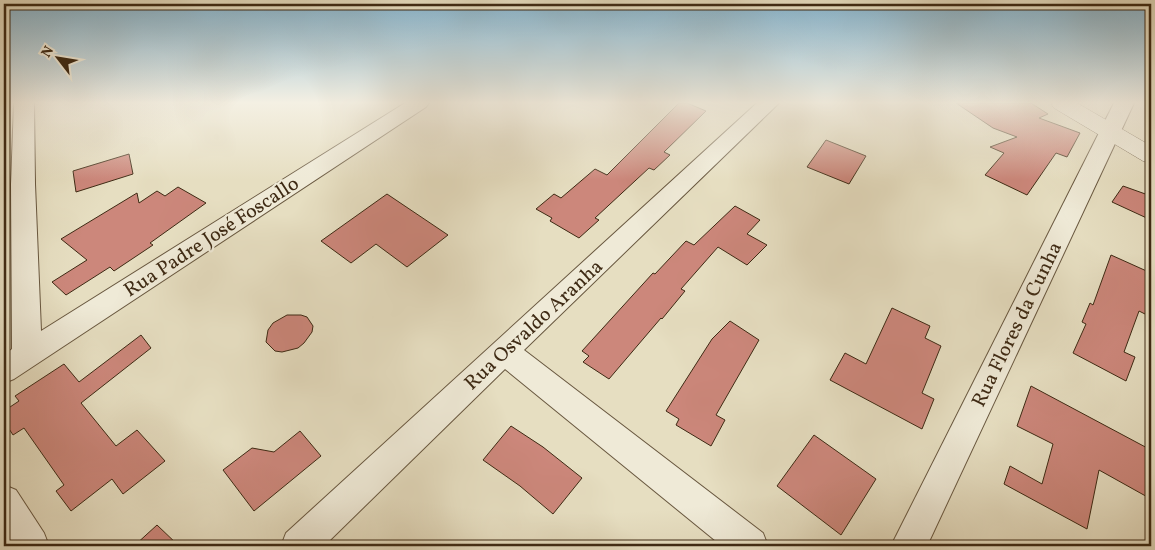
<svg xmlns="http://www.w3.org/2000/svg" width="1155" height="550" font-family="Vollkorn,serif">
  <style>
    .building { fill: #cc877b; stroke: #3e2a14 }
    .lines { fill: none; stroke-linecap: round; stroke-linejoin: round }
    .minor-casing { stroke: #68573f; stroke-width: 2 }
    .tertiary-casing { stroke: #68573f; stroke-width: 1 }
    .minor { fill: #efead7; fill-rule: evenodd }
    .tertiary { fill: #efead7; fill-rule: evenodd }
    .labels { text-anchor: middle; stroke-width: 4.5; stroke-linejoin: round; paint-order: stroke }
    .street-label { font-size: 20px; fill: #3e2a14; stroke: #efead7 }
  </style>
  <rect width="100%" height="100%" fill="#e6dec1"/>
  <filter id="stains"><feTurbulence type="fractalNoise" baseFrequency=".004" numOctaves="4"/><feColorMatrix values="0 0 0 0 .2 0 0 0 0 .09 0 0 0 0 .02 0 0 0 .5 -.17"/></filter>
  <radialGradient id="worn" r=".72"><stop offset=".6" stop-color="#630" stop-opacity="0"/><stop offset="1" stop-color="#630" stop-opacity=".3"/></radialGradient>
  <!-- building -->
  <g class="building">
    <polygon points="679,103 687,103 706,111 664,152 670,155 654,170 649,168 595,218 599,220 579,238 550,221 552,218 536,209 554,194 561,198 595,169 607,175"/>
    <polygon points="956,103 1031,103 1048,114 1039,118 1080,133 1067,157 1056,153 1027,195 985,175 1004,153 990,147 1017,137 993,128"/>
    <polygon points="826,140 866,156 849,184 807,167"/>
    <polygon points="129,154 133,174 76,192 73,171"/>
    <polygon points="1123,186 1151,196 1151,220 1112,202"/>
    <polygon points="178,187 206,203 150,243 153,245 114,271 110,267 66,295 52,282 87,260 61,239 137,193 139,203 157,191 165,196"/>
    <polygon points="387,194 448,235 407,267 376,244 351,263 321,241"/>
    <polygon points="735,206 760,220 747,234 767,245 747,265 718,247 681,289 685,291 662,319 661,318 609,379 583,362 589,356 582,351 653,273 655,274 686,241 694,245"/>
    <polygon points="1111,255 1151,273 1151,317 1139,311 1124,352 1135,357 1126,381 1073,353 1086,324 1082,322 1090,303 1093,305"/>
    <polygon points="892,308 930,326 925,338 941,346 922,393 934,399 922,429 830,380 845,353 866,364"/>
    <polygon points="287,315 301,315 307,317 313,326 312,332 304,343 298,348 282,352 275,351 266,342 268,330 273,323"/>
    <polygon points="730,321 759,340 716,415 725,420 711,446 676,425 679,419 666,411 712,339"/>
    <polygon points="141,335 151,348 81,403 116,446 137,430 165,461 123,494 112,479 71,511 56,491 64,485 24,428 13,435 4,421 4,411 19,401 15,396 64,364 79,382"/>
    <polygon points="1031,386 1151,450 1151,499 1099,470 1087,529 1004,484 1010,466 1042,484 1053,444 1017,426"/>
    <polygon points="511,426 543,447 582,478 553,514 520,486 483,460"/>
    <polygon points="300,431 321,456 254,511 223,470 252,448 274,452"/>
    <polygon points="814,435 876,479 841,535 777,486"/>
    <polygon points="157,525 179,546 134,546"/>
  </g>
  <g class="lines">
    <defs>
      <g id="minor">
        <polygon points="14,103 34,103 35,184 41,331 405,103 429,103 426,107 14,379 4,383 4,355 12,349 11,184"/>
        <polygon points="757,103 779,103 524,350 763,533 768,546 722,546 505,369 324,546 281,546 286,533"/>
        <polygon points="1114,103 1134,103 927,546 891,546"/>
        <polygon points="4,485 16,490 44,533 49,546 11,546 4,534"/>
      </g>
      <polygon id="tertiary" points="1051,103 1077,103 1151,146 1151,164 1143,161 1054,108"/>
    </defs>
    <!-- minor casing -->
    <use href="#minor" class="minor-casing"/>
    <!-- tertiary casing -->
    <use href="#tertiary" class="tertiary-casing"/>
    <!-- minor -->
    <use href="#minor" class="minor"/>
    <!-- tertiary -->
    <use href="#tertiary" class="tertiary"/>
  </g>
  <!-- sky -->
  <linearGradient id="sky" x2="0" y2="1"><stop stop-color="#87b7d2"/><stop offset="0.57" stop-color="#f4f0e3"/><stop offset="1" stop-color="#f4f0e3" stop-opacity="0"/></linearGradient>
  <rect width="1155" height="180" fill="url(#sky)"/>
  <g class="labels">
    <!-- street labels -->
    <g class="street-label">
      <text transform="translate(211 236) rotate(-33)" y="7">Rua Padre José Foscallo</text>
      <text transform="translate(533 324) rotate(-43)" y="7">Rua Osvaldo Aranha</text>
      <text transform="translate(1016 324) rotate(-64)" y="7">Rua Flores da Cunha</text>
    </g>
  </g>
  <!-- margin -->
  <rect width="1155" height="550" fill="none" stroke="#e6dec1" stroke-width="20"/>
  <rect x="5" y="5" width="1145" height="540" fill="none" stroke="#3e2a14" stroke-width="2.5"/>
  <rect x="10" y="10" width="1135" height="530" fill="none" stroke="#3e2a14"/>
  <!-- north arrow -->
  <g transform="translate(58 58) rotate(301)" stroke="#efead7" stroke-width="4" paint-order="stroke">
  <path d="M0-4L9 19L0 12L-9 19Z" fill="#3e2a14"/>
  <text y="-8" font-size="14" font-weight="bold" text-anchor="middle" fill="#3e2a14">N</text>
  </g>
  <rect width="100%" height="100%" filter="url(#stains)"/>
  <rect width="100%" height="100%" fill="url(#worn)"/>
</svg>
